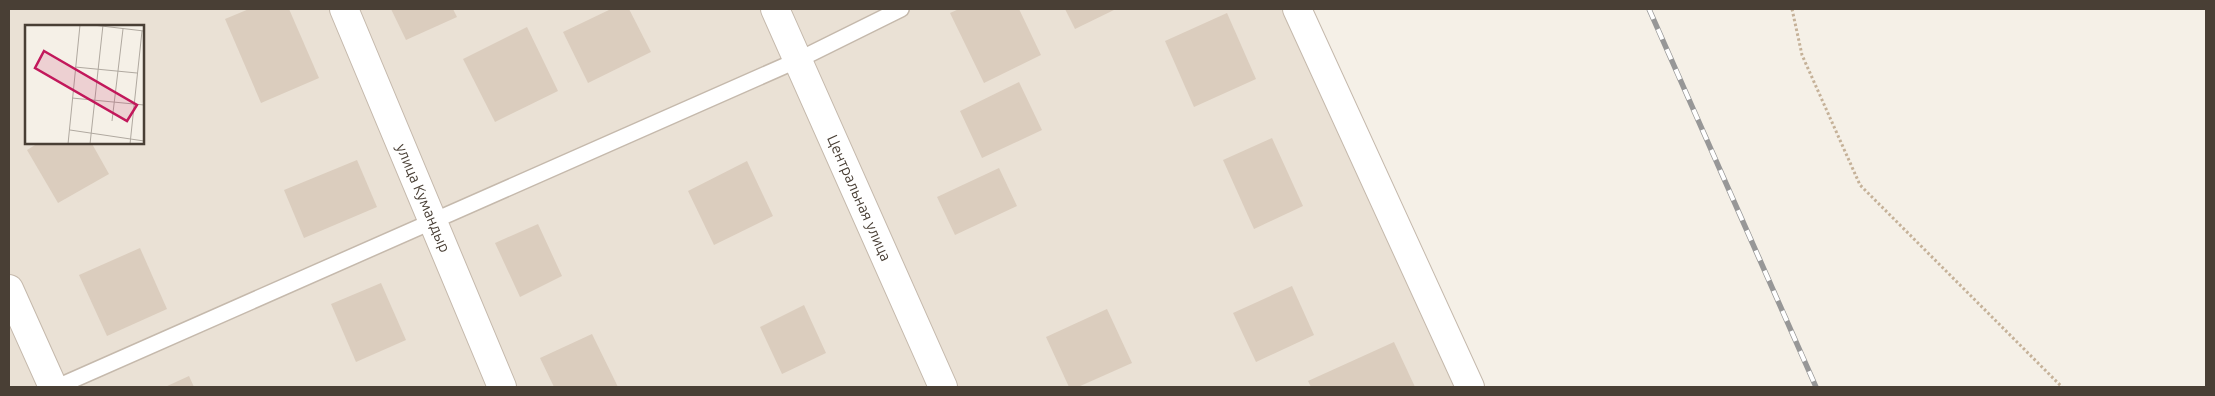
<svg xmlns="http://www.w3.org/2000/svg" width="2215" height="396" font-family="Ubuntu,sans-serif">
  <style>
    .residential { fill: #eae1d5; fill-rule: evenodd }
    .building { fill: #dbcdbe }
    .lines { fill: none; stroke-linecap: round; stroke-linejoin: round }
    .service-casing { stroke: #c5b9ac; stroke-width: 18 }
    .minor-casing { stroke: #c5b9ac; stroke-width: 30 }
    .path { stroke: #c5b198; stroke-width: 3; stroke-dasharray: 2.5 2.5; stroke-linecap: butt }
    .service { stroke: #fff; stroke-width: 15 }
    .minor { stroke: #fff; stroke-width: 28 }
    .rail-casing { stroke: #979797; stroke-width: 5.5 }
    .rail { stroke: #fff; stroke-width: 4; stroke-dasharray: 11; stroke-linecap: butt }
    .labels { text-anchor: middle; stroke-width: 5; stroke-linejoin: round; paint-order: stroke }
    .street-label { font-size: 15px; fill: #493f35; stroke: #fff }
    .inset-road { fill: none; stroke: #b0a9a0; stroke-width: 1 }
    .view { fill: #c2185b; fill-opacity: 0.15; stroke: #c2185b; stroke-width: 2.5 }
    .inset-edge { fill: none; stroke: #493f35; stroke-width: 2.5 }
  </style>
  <rect width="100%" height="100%" fill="#f5f0e7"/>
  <!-- residential -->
  <path class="residential" d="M9 9H1297L1470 387H9ZM26 26H142V142H26Z"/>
  <!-- building -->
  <g class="building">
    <polygon points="249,9 289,9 319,78 261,103 225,19"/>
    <polygon points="391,9 453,9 457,17 406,40"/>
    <polygon points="611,9 629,9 651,52 588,83 563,32"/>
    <polygon points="959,9 1019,9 1041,55 984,83 950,13"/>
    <polygon points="1065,9 1116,9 1075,29"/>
    <polygon points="1227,13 1256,79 1194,107 1165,41"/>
    <polygon points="527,27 558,91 495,122 463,59"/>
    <polygon points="1019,82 1042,130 982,158 960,111"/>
    <polygon points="1272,138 1303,206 1254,229 1223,160"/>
    <polygon points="40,142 91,142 109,174 58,203 27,150"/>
    <polygon points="357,160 377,207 304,238 284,190"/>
    <polygon points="747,161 773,216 714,245 688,191"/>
    <polygon points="999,168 1017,206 955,235 937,197"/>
    <polygon points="538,224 562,276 520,297 495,243"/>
    <polygon points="140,248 167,309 107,336 79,275"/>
    <polygon points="381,283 406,340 356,362 331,304"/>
    <polygon points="1292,286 1314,335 1256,362 1233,313"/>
    <polygon points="804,305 826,353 782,374 760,327"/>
    <polygon points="1107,309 1132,363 1078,387 1069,387 1046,337"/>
    <polygon points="592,334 618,387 554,387 540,358"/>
    <polygon points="1394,342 1415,387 1311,387 1308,381"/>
    <polygon points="189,376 194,387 165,387"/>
  </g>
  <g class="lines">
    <defs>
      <polyline id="service" points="57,387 798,60 901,9"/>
      <g id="minor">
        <polyline points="344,9 502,387"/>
        <polyline points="775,9 943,387"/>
        <polyline points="1297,9 1470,387"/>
        <polyline points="9,289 53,387"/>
      </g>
    </defs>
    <!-- service casing -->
    <use href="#service" class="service-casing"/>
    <!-- minor casing -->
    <use href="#minor" class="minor-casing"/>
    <!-- path -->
    <polyline class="path" points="1792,9 1802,55 1860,185 2062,387"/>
    <!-- service -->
    <use href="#service" class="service"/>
    <!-- minor -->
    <use href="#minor" class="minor"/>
    <defs>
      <polyline id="rail" points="1649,9 1816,387"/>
    </defs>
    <!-- rail casing -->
    <use href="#rail" class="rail-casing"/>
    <!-- rail -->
    <use href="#rail" class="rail"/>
  </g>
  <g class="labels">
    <!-- street labels -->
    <g class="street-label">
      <text transform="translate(423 198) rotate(67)" y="5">улица Кумандыр</text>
      <text transform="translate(859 198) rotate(66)" y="5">Центральная улица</text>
    </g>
  </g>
  <!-- overview -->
  <g transform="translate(25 25)">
    <rect width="119" height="119" fill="#f5f0e7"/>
    <path class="inset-road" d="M68 0 119 6M50 42 112 48M47 73 119 80M87 96 98 4M45 105 119 116M43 119 55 0M65 119 78 0M105 119 117 6"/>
    <path class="view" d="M19 26 112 80 102 96 10 43Z"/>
    <rect width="119" height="119" class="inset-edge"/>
  </g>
  <!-- border -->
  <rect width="2215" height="396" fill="none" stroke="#493f35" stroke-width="20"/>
</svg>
